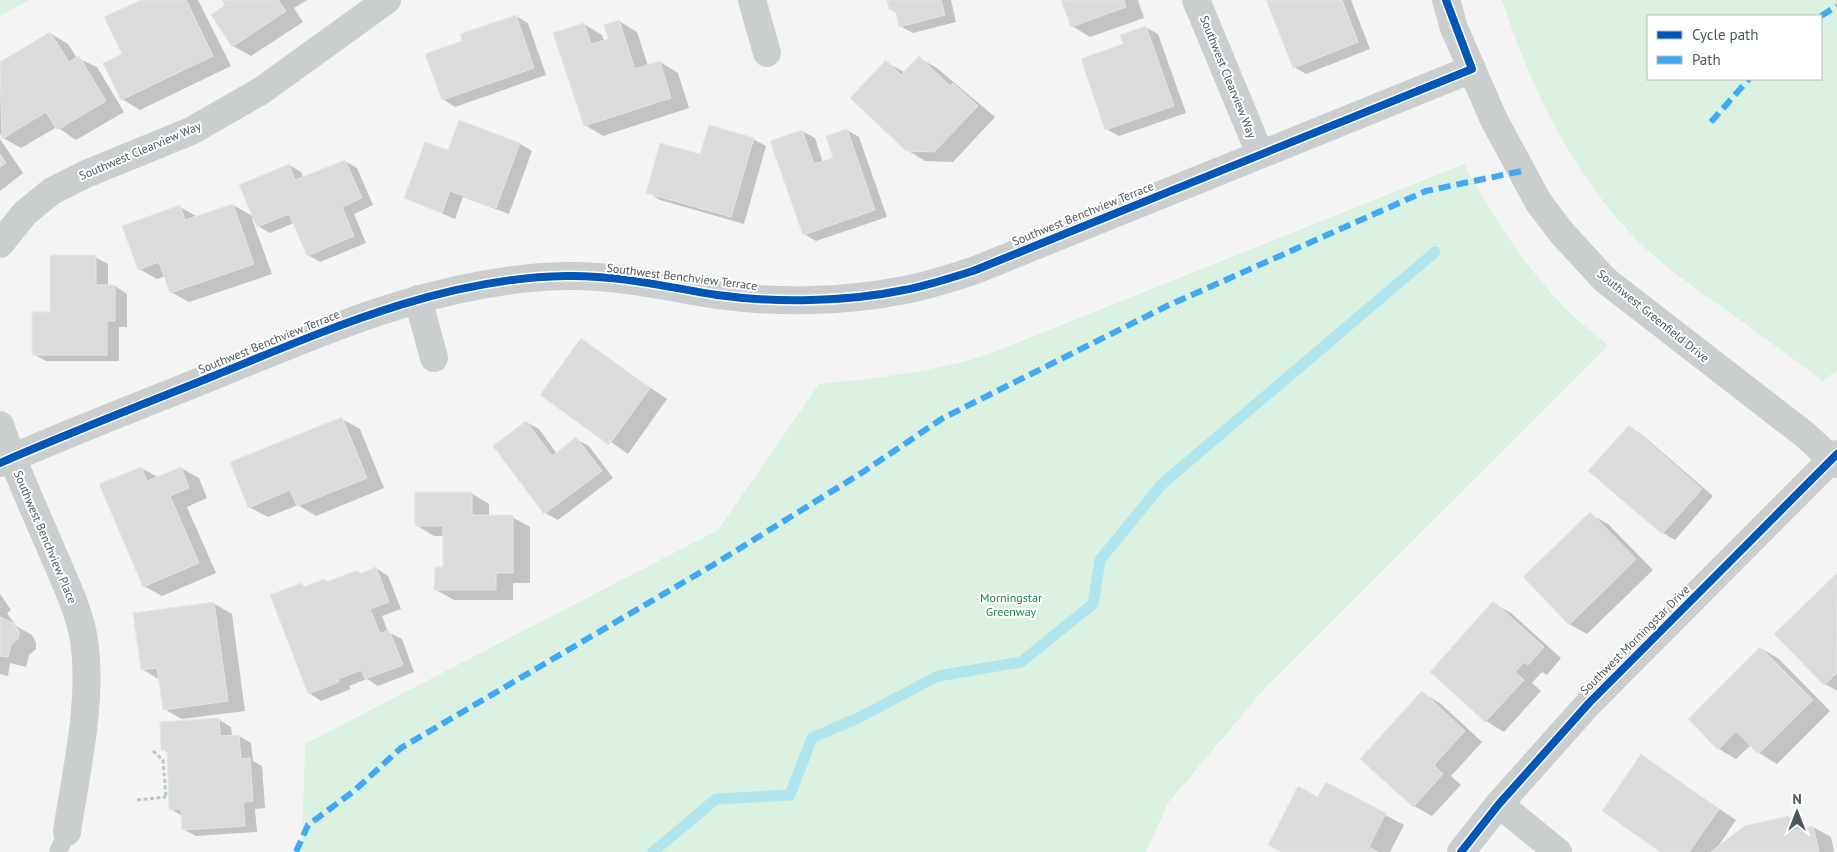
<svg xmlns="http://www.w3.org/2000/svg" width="1837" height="852" font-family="'PT Sans',sans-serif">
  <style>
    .green { fill: #daf1e1; fill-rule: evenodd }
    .shadow { fill: #0003 }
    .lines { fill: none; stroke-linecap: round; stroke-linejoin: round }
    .stream { stroke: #b1e5ed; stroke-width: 11 }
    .building { fill: #dadcdc; stroke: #e5e6e7 }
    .path { stroke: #bbc6c2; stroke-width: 3; stroke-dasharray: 4 2.5; stroke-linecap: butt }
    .service { stroke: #cbcecf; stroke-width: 18 }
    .minor { stroke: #cbcecf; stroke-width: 28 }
    .quiet { stroke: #3fa9f5; stroke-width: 6; stroke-dasharray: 12 6; stroke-linecap: butt }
    .cycleway-casing { stroke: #fff; stroke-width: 11 }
    .cycleway { stroke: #0057b8; stroke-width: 8 }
    .labels { text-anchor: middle; stroke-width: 4; stroke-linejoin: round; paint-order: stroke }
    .street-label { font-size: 12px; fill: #4b5860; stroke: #fff }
    .park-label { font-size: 12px; fill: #1b8146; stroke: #fff }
  </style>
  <rect width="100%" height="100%" fill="#f4f4f4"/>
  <!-- green -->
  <g class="green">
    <polygon points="0,0 29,0 0,16"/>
    <path d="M1502 0H1837V370L1823 381C1789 356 1754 330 1719 305 1691 285 1663 266 1639 242 1573 176 1531 88 1502 0ZM1648 16H1821V79H1648Z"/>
    <path d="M1464 164C1492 215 1522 262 1562 305 1576 320 1593 332 1608 346L1264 689 1168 803 1146 852H302L305 744 718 530 819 384C870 379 920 373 970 360 988 355 1006 347 1024 340Z"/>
  </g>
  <!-- shadow -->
  <g class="shadow">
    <polygon points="144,0 198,0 231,66 140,110 122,99 123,55"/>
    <polygon points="224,0 307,0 294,8 303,22 251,56 233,46 227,5"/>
    <polygon points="888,0 951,0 956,22 913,33 900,26 897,13 890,9"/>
    <polygon points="1063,0 1138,0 1144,18 1090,37 1072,26"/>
    <polygon points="1267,0 1351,0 1370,49 1306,74 1294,67"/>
    <polygon points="516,16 528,23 546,75 455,107 443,99 464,42"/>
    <polygon points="619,21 637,32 648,66 660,62 678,73 689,108 603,136 585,125 584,24 602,35 604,41 610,40"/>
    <polygon points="1145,27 1158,34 1186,113 1119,136 1106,129 1125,44"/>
    <polygon points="50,33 68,44 77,58 97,67 124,112 76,140 57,127 21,148 3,138 0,134 0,63"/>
    <polygon points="919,58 937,68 995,117 953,162 925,161 907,150 886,62 904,72"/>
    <polygon points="460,121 520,144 532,151 509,214 463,197 455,219 405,198 449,152"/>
    <polygon points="847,130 859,137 887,217 816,241 804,234 802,131 815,138 823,163 835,159"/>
    <polygon points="0,139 23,173 0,191"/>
    <polygon points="753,139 766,146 744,224 660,200 647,192 701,156"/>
    <polygon points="345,161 357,168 373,205 354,214 366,243 320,262 308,255 294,223 270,233 258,226 254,218 252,219 272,274 189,302 171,292 166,276 157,279 139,269 180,207 198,217 233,205 254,217 289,165 301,172 303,178"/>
    <polygon points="95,257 108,264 108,286 115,286 127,294 127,327 119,327 119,361 46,361 33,354 52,314"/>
    <polygon points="581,340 667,399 628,454 542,394"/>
    <polygon points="342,419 360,429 384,488 316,516 298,505 268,517 249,507"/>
    <polygon points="526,422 539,429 557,454 576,439 589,446 613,478 558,520 545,513"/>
    <polygon points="1629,426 1641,434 1713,496 1675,540 1663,533 1590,471"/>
    <polygon points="141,468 158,477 181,468 199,478 207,498 187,507 216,573 162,596 144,586"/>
    <polygon points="471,493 489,504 489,516 512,517 530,527 530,583 513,583 513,600 454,600 436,590 444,568 444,536 434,536 416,525"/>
    <polygon points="1590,514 1608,524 1653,570 1587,634 1569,624"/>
    <polygon points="376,568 388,576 401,609 382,616 388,632 402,639 414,672 378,686 367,679 349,686 351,689 321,701 309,693 301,584 306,587 325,580 328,582 358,571 362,574"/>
    <polygon points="1836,575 1837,575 1837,691 1825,684 1776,634"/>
    <polygon points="0,594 11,610 7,613 16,626 32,635 36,643 36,649 29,655 26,667 10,663 8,676 0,674"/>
    <polygon points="213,603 232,614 245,711 182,719 164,709 160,680 142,669"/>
    <polygon points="1493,603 1511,613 1561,658 1547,675 1542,672 1532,683 1541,691 1504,732 1486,721 1431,672"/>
    <polygon points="1761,648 1779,659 1830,711 1777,764 1759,753 1751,745 1736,759 1719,749"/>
    <polygon points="1422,693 1440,703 1482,742 1451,776 1461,785 1432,816 1414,806"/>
    <polygon points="218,719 231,727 232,736 239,736 251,743 253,761 262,766 265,808 255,809 257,832 196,836 183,829 182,816 171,809 168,753 163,750"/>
    <polygon points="1641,756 1736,820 1717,848 1789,817 1807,828 1813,827 1831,837 1834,852 1662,852"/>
    <polygon points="1326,783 1404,825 1390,852 1282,852"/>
  </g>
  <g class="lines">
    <!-- stream -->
    <polyline class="stream" points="653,852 716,799 790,795 812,738 860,717 938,676 1021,662 1093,604 1100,560 1162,484 1435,252"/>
  </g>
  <!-- building -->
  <g class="building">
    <polygon points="141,0 186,0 213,56 121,100 103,63 122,54 104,17"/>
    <polygon points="222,0 278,0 286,11 232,47 211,15 225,5"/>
    <polygon points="887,0 941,0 945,15 899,27 895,9 889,10"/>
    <polygon points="1061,0 1124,0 1126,7 1071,27"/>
    <polygon points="1266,0 1342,0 1358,42 1293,68"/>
    <polygon points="516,15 534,68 442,100 425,54 462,41 460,34"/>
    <polygon points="619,20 635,69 660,61 671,98 584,126 553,33 584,23 591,44 608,39 604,25"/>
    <polygon points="1146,26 1174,106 1105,130 1081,59 1123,44 1120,35"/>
    <polygon points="50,32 69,62 79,56 106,101 57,130 46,112 2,139 0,62"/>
    <polygon points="919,56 950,86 953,83 978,106 934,152 906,151 850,98 886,60 901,75"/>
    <polygon points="459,120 520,143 496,208 450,191 442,213 404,198 425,142 448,150"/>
    <polygon points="709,125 754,138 731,217 646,193 660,143 700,154"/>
    <polygon points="847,129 875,210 803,235 770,141 802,130 814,164 833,158 826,136"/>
    <polygon points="0,154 6,163 0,167"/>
    <polygon points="345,160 362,198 342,207 354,236 307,256 289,214 257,227 239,185 289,164 295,180"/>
    <polygon points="233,204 254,264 170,293 159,262 138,270 122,226 180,205 185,220"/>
    <polygon points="50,255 96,255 96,285 115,285 115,321 107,321 107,355 32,355 32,312 50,312"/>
    <polygon points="581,338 650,388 609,445 540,395"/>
    <polygon points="342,417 367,478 297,506 290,490 248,508 230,462"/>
    <polygon points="526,421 552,456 576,437 602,471 544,514 493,446"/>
    <polygon points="1629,425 1702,489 1662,534 1588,471"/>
    <polygon points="141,467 147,481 181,467 189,488 170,496 199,563 143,587 99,484"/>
    <polygon points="415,492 472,492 472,515 513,515 513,573 496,573 496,590 434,590 435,567 443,567 443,526 415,526"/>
    <polygon points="1590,512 1636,559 1569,625 1523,577"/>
    <polygon points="376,567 389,602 370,609 380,634 389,630 403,665 365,679 362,670 338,679 339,682 308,694 270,595 301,583 303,587 325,579 326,582 358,570 359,574"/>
    <polygon points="1836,574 1837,673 1824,685 1774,634"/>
    <polygon points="1493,601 1544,647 1528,665 1524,662 1515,672 1524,680 1485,722 1430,672"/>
    <polygon points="214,602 228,701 163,710 157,668 141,670 133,613"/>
    <polygon points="0,617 13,623 19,631 19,638 11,645 8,657 0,656"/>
    <polygon points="1760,647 1813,700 1758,754 1736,731 1718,750 1688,719"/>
    <polygon points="1422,691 1465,731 1434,765 1443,774 1413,807 1360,759"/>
    <polygon points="219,718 220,736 239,735 241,759 250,758 253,801 243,802 245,826 182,830 181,809 169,810 167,750 161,751 160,722"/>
    <polygon points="1641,754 1719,809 1689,852 1660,852 1602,811"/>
    <polygon points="1326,782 1386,813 1369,847 1378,852 1281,852 1268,845 1298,786 1318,797"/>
    <polygon points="1789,816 1793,831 1813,826 1819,852 1711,852 1744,826"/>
  </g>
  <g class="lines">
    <!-- path -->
    <g class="path">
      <polyline points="153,751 163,760 166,797"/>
      <polyline points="137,800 166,797"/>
    </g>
    <!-- service -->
    <polyline class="service" points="58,852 67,832"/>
    <!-- minor -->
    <g class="minor">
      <polyline points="752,0 767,53"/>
      <polyline points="1196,0 1260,154"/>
      <polyline points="1446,0 1454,28 1494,120 1539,203 1561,232 1605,280 1804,434 1837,464"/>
      <polyline points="0,244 25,213 52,191 86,174 191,131 261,91 387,0"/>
      <polyline points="418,299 434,358"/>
      <path d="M0 425C15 468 34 509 52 551 64 580 79 609 84 640 93 703 76 770 67 832"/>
      <path d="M0 463C71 432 144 404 216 375 329 329 443 278 566 276 618 275 667 287 717 295 775 303 847 302 904 290 927 286 950 278 973 271L1472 69"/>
      <polyline points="1499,804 1558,852"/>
      <polyline points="1461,852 1499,804 1589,703 1837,454"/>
    </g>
    <!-- quiet -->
    <g class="quiet">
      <polyline points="1821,16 1837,6"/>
      <polyline points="1711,122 1749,79"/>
      <polyline points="296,852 308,825 354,791 401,748 713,565 863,472 943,418 1167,306 1426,191 1522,171"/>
    </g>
    <defs>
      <g id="cycleway">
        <path d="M0 463C71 432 144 404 216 375 329 329 443 278 566 276 618 275 667 287 717 295 775 303 847 302 904 290 927 286 950 278 973 271L1472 69 1446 0"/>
        <polyline points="1461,852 1499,804 1589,703 1837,454"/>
      </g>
    </defs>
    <!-- cycleway casing -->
    <use href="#cycleway" class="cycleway-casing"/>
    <!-- cycleway -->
    <use href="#cycleway" class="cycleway"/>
  </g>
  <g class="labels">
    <!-- street labels -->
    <g class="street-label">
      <text transform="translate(1228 77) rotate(68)" y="4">Southwest Clearview Way</text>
      <text transform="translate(140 151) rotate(-23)" y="4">Southwest Clearview Way</text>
      <text transform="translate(1083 214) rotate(-22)" y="4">Southwest Benchview Terrace</text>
      <text transform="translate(682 277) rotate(7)" y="4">Southwest Benchview Terrace</text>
      <text transform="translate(1653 316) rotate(39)" y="4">Southwest Greenfield Drive</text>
      <text transform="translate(269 342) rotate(-22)" y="4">Southwest Benchview Terrace</text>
      <text transform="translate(45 537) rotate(67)" y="4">Southwest Benchview Place</text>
      <text transform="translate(1635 640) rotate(-45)" y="4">Southwest Morningstar Drive</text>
    </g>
    <!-- park labels -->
    <g class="park-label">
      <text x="1011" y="602">Morningstar<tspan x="1011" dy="14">Greenway</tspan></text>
    </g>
  </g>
  <!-- legend -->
  <rect x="1647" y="15" width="175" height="65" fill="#ffffff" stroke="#b7bcbf"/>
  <rect x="1657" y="31" width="25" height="8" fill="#0057b8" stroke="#b7bcbf"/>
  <text x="1692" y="40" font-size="15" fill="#4b5860">Cycle path</text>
  <rect x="1657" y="56" width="25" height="8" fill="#3fa9f5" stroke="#b7bcbf"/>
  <text x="1692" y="65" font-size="15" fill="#4b5860">Path</text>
  <!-- north arrow -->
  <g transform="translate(1797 812)" stroke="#ffffff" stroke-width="4" paint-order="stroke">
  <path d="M0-4L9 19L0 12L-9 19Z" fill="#4b5860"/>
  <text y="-8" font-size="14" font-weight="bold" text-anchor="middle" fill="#4b5860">N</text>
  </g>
</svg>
